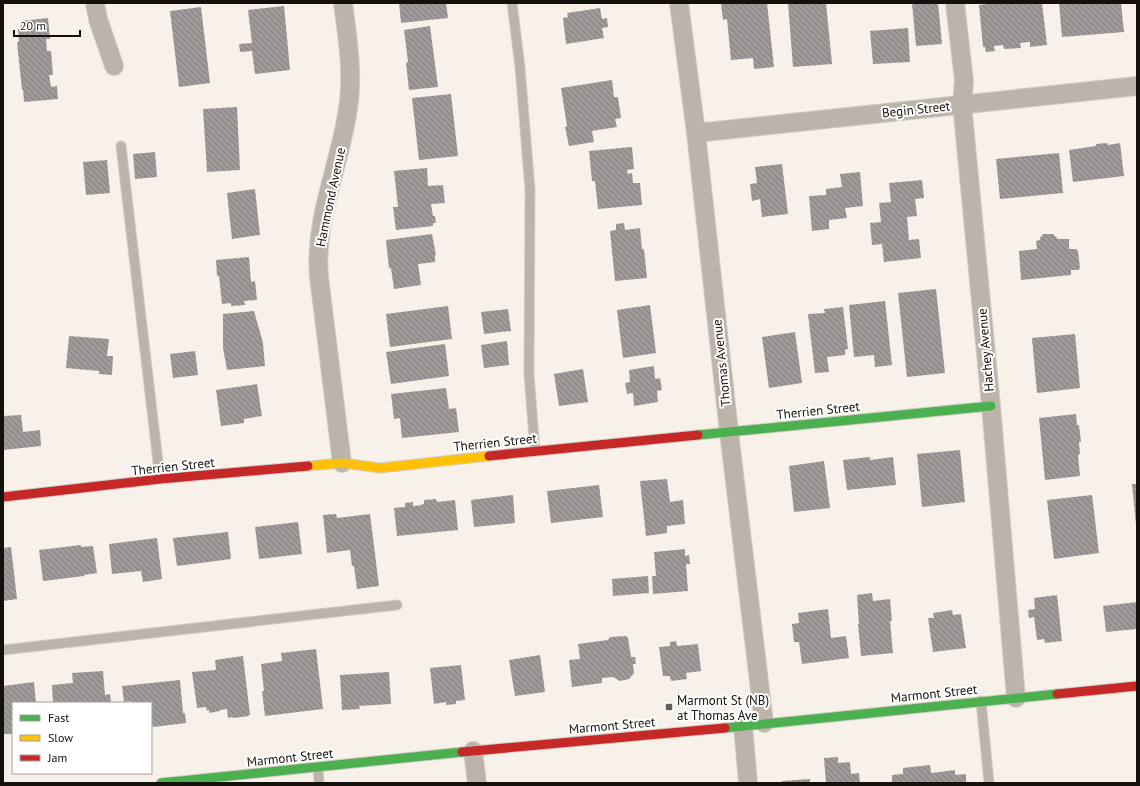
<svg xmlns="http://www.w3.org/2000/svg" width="1140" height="786" font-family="'PT Sans',sans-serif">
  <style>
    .building { fill: url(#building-back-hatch) }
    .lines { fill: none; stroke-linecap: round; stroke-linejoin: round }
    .lane-casing { stroke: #d3cdc7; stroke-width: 11 }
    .street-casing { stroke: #d3cdc7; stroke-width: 20 }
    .fast-casing { stroke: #d3cdc7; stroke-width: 11 }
    .slow-casing { stroke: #d3cdc7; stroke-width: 11 }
    .jam-casing { stroke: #d3cdc7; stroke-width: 11 }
    .lane { stroke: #bcb4aa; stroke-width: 9 }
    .street { stroke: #bcb4aa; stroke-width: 18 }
    .fast { stroke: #4caf50; stroke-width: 9 }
    .slow { stroke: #ffc107; stroke-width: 9 }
    .jam { stroke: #c62828; stroke-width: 9 }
    .poi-dot { fill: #645f5a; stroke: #fff; stroke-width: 1.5 }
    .labels { text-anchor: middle; stroke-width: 4; stroke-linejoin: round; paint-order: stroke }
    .street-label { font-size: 13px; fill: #14100c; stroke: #fff }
    .poi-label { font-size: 13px; fill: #14100c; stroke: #fff; text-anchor: start }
  </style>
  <defs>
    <pattern id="building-back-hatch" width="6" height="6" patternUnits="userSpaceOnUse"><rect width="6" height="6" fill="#9e9a99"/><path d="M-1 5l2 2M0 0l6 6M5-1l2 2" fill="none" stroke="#807c7b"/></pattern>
  </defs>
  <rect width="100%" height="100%" fill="#f8f1ea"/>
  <!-- building -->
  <g class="building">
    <polygon points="399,3 446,3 448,18 401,23"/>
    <polygon points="721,3 767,3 774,67 754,69 753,58 731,60 727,19 723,20"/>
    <polygon points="788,3 826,3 832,64 793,67"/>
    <polygon points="912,3 938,3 942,44 916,46"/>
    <polygon points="996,3 1042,3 1047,45 1030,47 1030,42 1020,43 1021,48 1004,49 1003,45 994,46 995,51 986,52 985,47 983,47 979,5"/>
    <polygon points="1059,3 1121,3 1124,32 1062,37"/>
    <polygon points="284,6 290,70 255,74 252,51 240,52 239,44 252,43 248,10"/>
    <polygon points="201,7 210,83 179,87 170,11"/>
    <polygon points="600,8 602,19 607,18 608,27 602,28 604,38 566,44 563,18 568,17 567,13"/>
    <polygon points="48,18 50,39 46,39 47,51 51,51 53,75 49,75 51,87 57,86 58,99 24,102 23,89 22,90 17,42 19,42 18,29 21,29 20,21"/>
    <polygon points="430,26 438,87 409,90 406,63 408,62 404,30"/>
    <polygon points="908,28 910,62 873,64 870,31"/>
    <polygon points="612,80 614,97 618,97 621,118 615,119 617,127 592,131 594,142 569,146 565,127 567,126 561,88"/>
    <polygon points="451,94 458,156 419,160 412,98"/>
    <polygon points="237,107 240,170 207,172 203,109"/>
    <polygon points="1107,143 1108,145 1120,143 1124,176 1073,182 1069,150 1096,146 1096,144"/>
    <polygon points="632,147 634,169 627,170 628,174 632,173 633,183 640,183 642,205 598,209 595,181 592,181 589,151"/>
    <polygon points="155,152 157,177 135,179 133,154"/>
    <polygon points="1059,153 1063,193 1000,199 996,159"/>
    <polygon points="107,160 110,193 86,195 83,162"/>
    <polygon points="782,164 788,214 762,217 760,199 752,201 750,184 757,183 755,167"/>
    <polygon points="427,168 428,186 443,185 445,203 431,204 433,216 435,216 436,223 433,223 433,226 396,230 393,207 398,207 394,171"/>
    <polygon points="860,172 863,206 845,208 847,218 829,220 829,229 812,231 809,196 826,195 826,189 842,187 840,174"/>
    <polygon points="922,180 924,198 915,199 917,216 907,217 909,240 919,239 921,258 884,262 882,244 872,245 870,223 881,222 879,203 891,202 889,183"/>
    <polygon points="255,189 260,235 232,239 227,193"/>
    <polygon points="624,223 625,230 640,228 642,249 644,249 647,278 615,281 610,231 616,230 616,224"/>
    <polygon points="432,234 436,255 435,255 435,262 418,264 421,285 394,289 391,268 389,268 386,240"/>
    <polygon points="1043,234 1053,234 1058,239 1069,239 1069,249 1076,249 1078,251 1080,268 1078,270 1071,270 1071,275 1021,280 1019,251 1037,249 1036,241 1040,240 1040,238"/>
    <polygon points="249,257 251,282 255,281 257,300 244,301 245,305 231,306 231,303 222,304 219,276 217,276 216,260"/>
    <polygon points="936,289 945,373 907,377 898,293"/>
    <polygon points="885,301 892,365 875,367 874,355 854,357 849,305"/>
    <polygon points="650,305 656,353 623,358 617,310"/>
    <polygon points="448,306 452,339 390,347 386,314"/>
    <polygon points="843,307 848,349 845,350 845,355 827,357 829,372 815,373 808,314 825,313 824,309"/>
    <polygon points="508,309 511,331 484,334 481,312"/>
    <polygon points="254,311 263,343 265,366 227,370 223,348 223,314"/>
    <polygon points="795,332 802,383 769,388 762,337"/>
    <polygon points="1075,334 1080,388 1037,393 1032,338"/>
    <polygon points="69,336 109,339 107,356 113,356 112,375 99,374 99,371 66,368"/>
    <polygon points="507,341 509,365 484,368 481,345"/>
    <polygon points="445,344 449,376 391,384 386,352"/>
    <polygon points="195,351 198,375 173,378 170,354"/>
    <polygon points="654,366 655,379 660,378 662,390 657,391 658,402 634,406 633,393 627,394 625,383 630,382 629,370"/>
    <polygon points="583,369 588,402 559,406 554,374"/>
    <polygon points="257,384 262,416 244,419 244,423 221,426 216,390"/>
    <polygon points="446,388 449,409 456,408 459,432 402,438 400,418 394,419 391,394"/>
    <polygon points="1076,414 1077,425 1079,425 1081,442 1079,442 1080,454 1078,455 1080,476 1045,480 1039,418"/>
    <polygon points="21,415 23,432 40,430 41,446 3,450 3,416"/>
    <polygon points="960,450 965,502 922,507 917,454"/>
    <polygon points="870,457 870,460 893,457 896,485 847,490 843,460"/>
    <polygon points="824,461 830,508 794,512 789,466"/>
    <polygon points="667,479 670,502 683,500 685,524 667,526 667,533 646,536 640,481"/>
    <polygon points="1132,484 1137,484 1137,525 1136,525"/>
    <polygon points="599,485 603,517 551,523 547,491"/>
    <polygon points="513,495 515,523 474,527 471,500"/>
    <polygon points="1092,495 1099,553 1054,559 1047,500"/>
    <polygon points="436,499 437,502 455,500 458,530 397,536 394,508 405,507 405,503 413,502 413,506 422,505 422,504 424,504 424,500"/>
    <polygon points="336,514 337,518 370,514 379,586 357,589 354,566 352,566 350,550 327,553 323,515"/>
    <polygon points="298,522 302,554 259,559 255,527"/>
    <polygon points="228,532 231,559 177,566 173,538"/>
    <polygon points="157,538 162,579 143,582 141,571 112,574 109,544"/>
    <polygon points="81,545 81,547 93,546 97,573 84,575 84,576 43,581 39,550"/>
    <polygon points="11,547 17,599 3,601 3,548"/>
    <polygon points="685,549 685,556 689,555 690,564 686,564 688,591 653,594 652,576 656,576 654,552"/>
    <polygon points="648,576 649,593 613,596 612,579"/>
    <polygon points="872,593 873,601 890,599 892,621 890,621 893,653 861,656 858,624 859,624 857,595"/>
    <polygon points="1057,595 1062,641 1045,643 1044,639 1037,640 1034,617 1029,618 1028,610 1035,609 1034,598"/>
    <polygon points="1137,602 1137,629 1106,632 1103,606"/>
    <polygon points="828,609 831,638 846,636 849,658 802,664 799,642 794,642 792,624 799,623 798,613"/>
    <polygon points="952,610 953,615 961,614 966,648 933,652 928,618 934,618 933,613"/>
    <polygon points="626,636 628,638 631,657 635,657 636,664 633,664 634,673 629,679 620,681 613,677 602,678 602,683 572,687 569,660 580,659 578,644 608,640 610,637"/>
    <polygon points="676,641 677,646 698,644 701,671 686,673 687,679 671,681 670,676 663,676 659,647 670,646 670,642"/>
    <polygon points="316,649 323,709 265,716 262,691 264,691 261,664 282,661 281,653"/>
    <polygon points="540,655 545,692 515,696 509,660"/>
    <polygon points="243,656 250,715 248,715 249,716 233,718 232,717 228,718 227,709 220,710 220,711 209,713 209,710 207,711 206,707 197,708 192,672 216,670 215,660"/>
    <polygon points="461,665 465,700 456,701 456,704 446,705 446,702 434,704 430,668"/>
    <polygon points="103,671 105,695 110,694 111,703 53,703 52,685 73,683 72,673"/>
    <polygon points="389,672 391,704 359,706 360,709 342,710 340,675"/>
    <polygon points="180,680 183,713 185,713 186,723 153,727 152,722 151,722 151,703 132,703 131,701 124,702 122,686"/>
    <polygon points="34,682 36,703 13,703 13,734 4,734 3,686"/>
    <polygon points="838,757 838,763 850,762 851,774 859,773 860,783 826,783 824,758"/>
    <polygon points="930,765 931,773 955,770 955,775 966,774 966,783 892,783 892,775 903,774 903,768"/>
    <polygon points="810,779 810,783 782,783 782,781"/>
  </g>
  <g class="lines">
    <defs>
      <g id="lane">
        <polyline points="512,3 520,67 530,190 529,374 535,451"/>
        <polyline points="121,146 160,479"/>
        <polyline points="3,650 397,605"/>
        <polyline points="981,701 989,783"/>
        <polyline points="318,768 319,783"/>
      </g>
      <g id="street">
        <polyline points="95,3 98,19 114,66"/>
        <polyline points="679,3 696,133 729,432 764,723"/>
        <polyline points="955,3 964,81 962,104 991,406 1016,698"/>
        <polyline points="696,133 1137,86"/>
        <path d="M342 463 319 277C314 222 338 169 347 115 354 78 348 41 343 3"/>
        <polyline points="743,726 748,783"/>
        <polyline points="473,751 477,783"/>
      </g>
      <g id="fast">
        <polyline points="698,435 991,406"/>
        <polyline points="725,728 1057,694"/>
        <polyline points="161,783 462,752"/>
      </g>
      <polyline id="slow" points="308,466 342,463 380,468 489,456"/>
      <g id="jam">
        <polyline points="489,456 698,435"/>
        <polyline points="3,497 160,479 308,466"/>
        <polyline points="1057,694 1137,686"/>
        <polyline points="462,752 725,728"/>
      </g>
    </defs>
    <!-- lane casing -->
    <use href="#lane" class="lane-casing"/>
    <!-- street casing -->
    <use href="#street" class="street-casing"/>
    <!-- fast casing -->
    <use href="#fast" class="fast-casing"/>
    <!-- slow casing -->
    <use href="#slow" class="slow-casing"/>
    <!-- jam casing -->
    <use href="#jam" class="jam-casing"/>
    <!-- lane -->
    <use href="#lane" class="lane"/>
    <!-- street -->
    <use href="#street" class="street"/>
    <!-- fast -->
    <use href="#fast" class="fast"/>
    <!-- slow -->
    <use href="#slow" class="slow"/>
    <!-- jam -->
    <use href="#jam" class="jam"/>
  </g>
  <!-- markers -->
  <rect class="poi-dot" x="665" y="703" width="8" height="8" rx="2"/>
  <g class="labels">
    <!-- street labels -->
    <g class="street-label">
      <text transform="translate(916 109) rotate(-6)" y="5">Begin Street</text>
      <text transform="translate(330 197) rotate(-78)" y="5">Hammond Avenue</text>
      <text transform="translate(985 350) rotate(-95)" y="5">Hachey Avenue</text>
      <text transform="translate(721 363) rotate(-96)" y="5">Thomas Avenue</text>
      <text transform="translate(818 410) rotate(-6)" y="5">Therrien Street</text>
      <text transform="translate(495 442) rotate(-6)" y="5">Therrien Street</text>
      <text transform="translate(173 466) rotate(-6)" y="5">Therrien Street</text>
      <text transform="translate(934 693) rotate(-6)" y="5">Marmont Street</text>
      <text transform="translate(612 725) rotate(-5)" y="5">Marmont Street</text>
      <text transform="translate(290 757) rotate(-6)" y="5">Marmont Street</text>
    </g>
    <!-- poi labels -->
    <g class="poi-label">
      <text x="677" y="705">Marmont St (NB)<tspan x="677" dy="15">at Thomas Ave</tspan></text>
    </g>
  </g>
  <!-- border -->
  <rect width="1140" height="786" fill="none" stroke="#14100c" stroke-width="8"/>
  <!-- legend -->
  <rect x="12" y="702" width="140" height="72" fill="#ffffff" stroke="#a19f9e"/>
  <rect x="20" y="715" width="20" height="6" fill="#4caf50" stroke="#a19f9e"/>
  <text x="48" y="722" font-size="12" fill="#14100c">Fast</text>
  <rect x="20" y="735" width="20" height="6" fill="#ffc107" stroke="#a19f9e"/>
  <text x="48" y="742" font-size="12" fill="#14100c">Slow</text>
  <rect x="20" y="755" width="20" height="6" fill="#c62828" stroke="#a19f9e"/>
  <text x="48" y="762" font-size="12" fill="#14100c">Jam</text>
  <!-- scale -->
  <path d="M14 30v6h66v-6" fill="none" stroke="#14100c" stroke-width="2"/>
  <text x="20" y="30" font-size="12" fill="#14100c" stroke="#ffffff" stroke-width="3" paint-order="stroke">20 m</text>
</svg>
